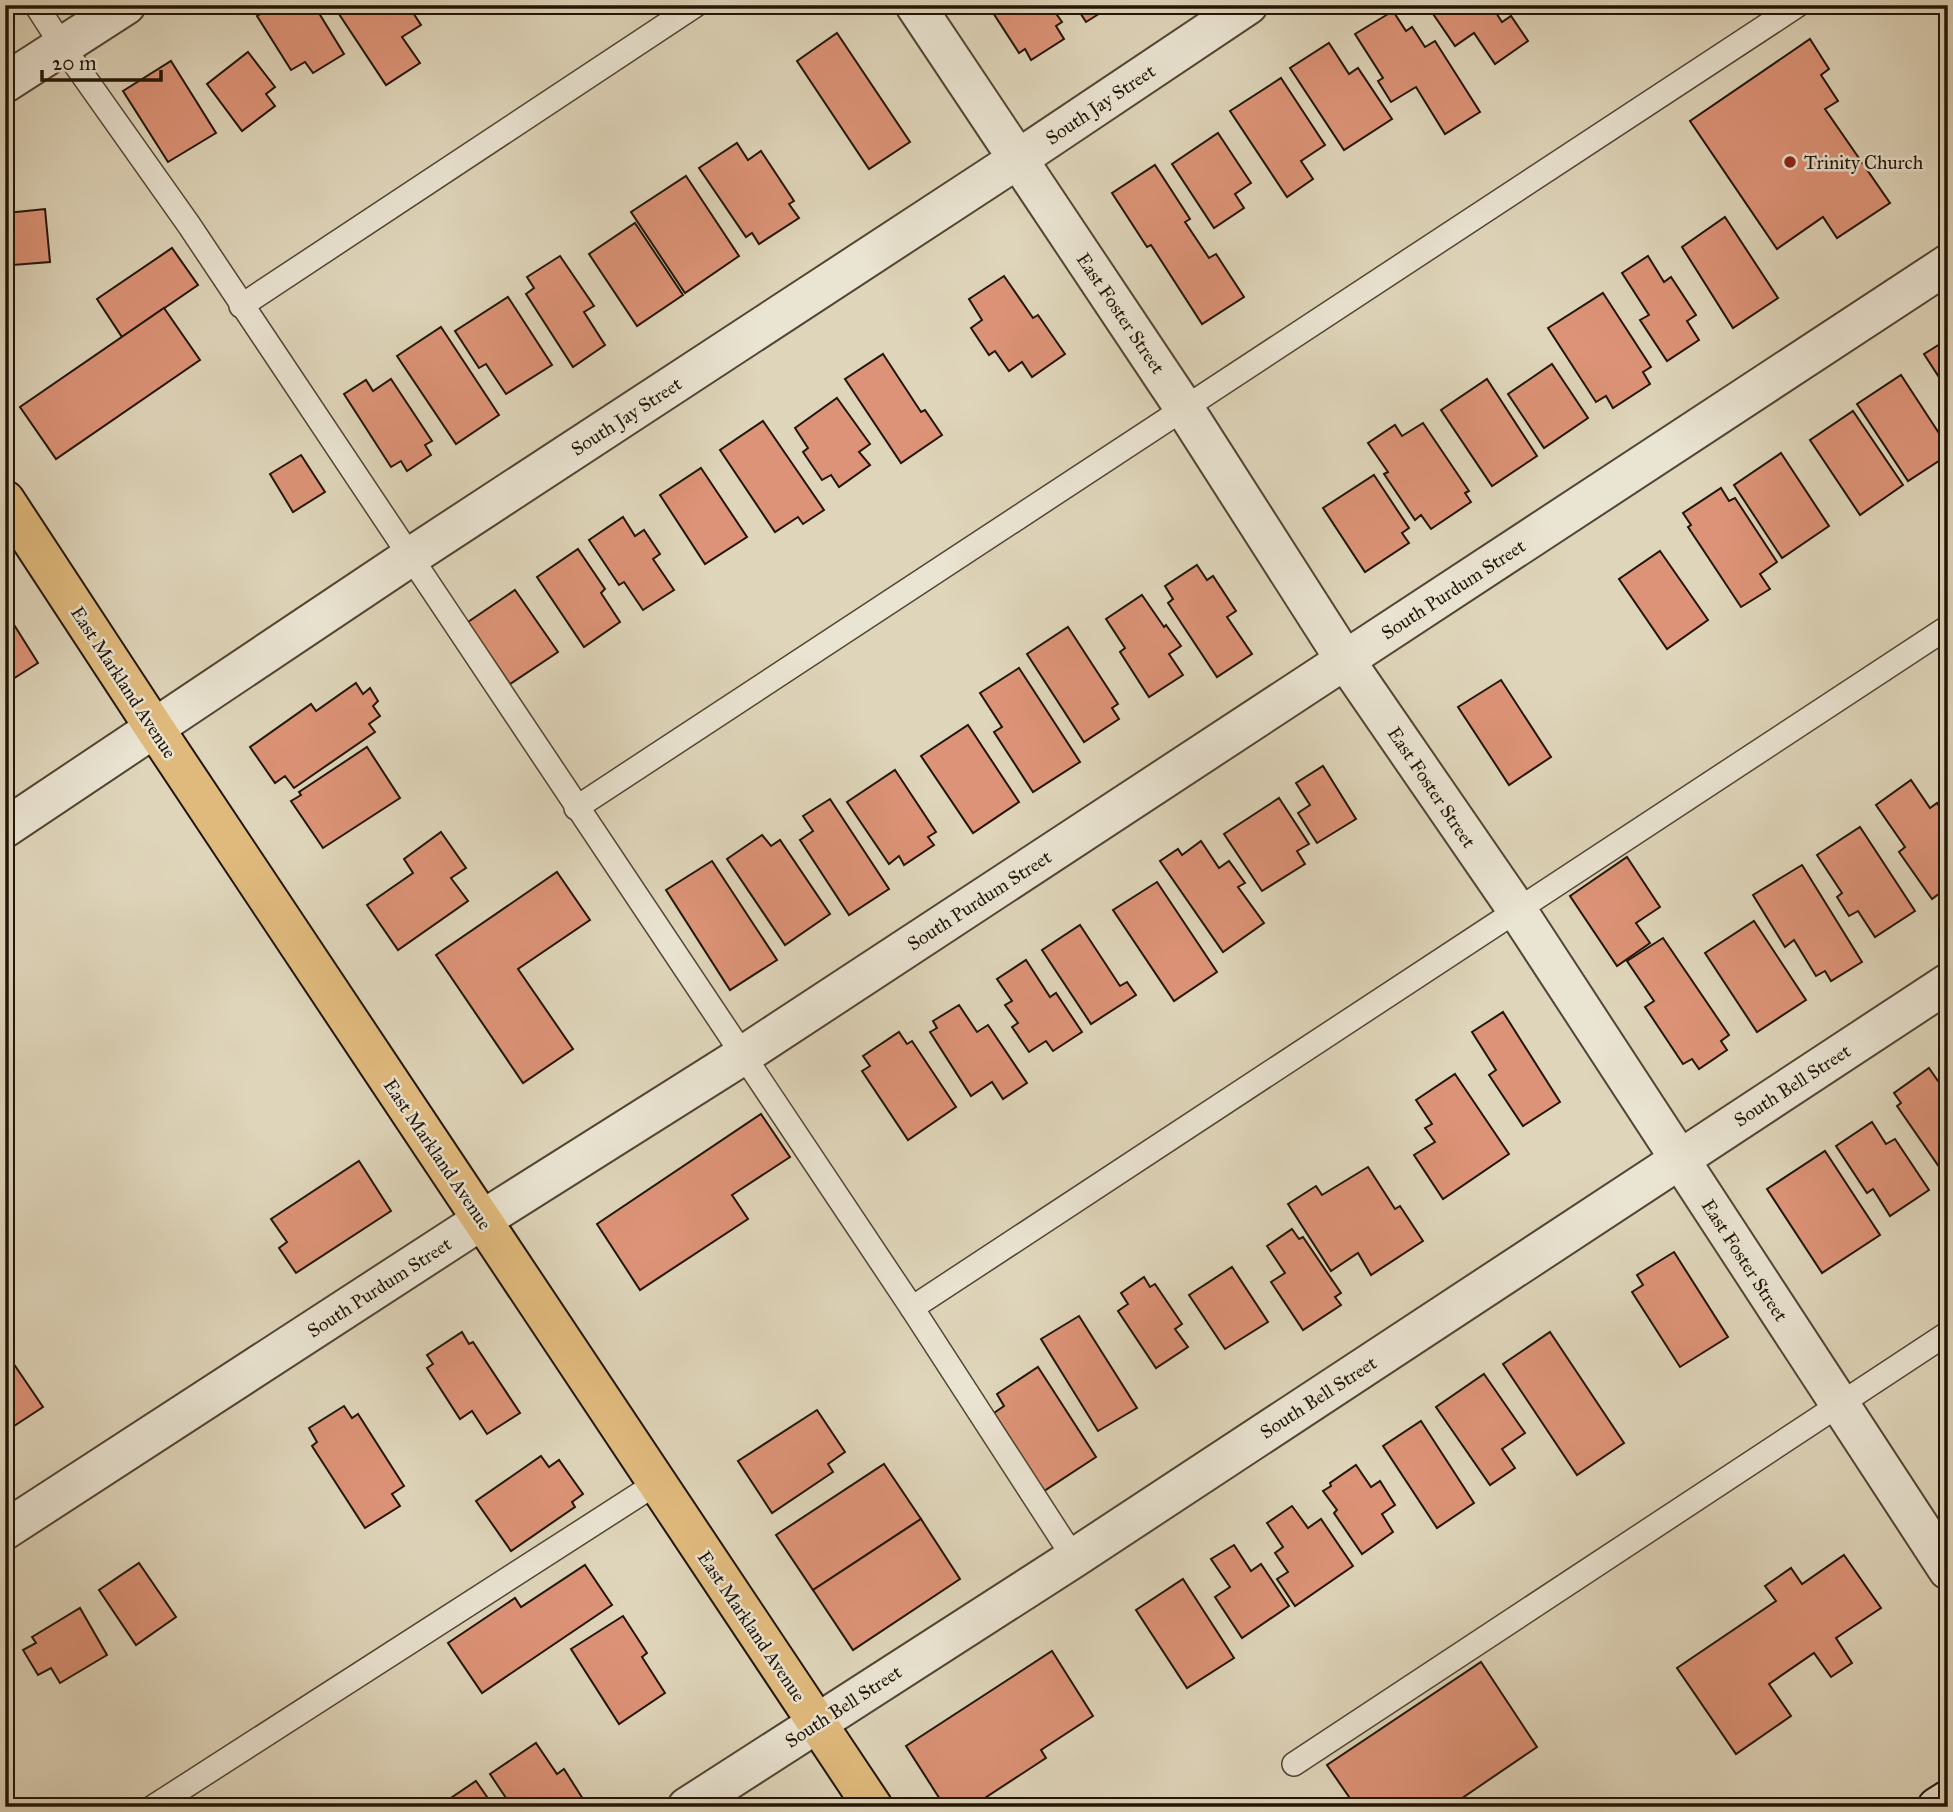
<svg xmlns="http://www.w3.org/2000/svg" width="1953" height="1812" font-family="'IM FELL Great Primer',serif">
  <style>
    .building { fill: #dd9377; stroke: #221506; stroke-width: 2 }
    .lines { fill: none; stroke-linecap: round; stroke-linejoin: round }
    .service-casing { stroke: #514533; stroke-width: 26 }
    .minor-casing { stroke: #514533; stroke-width: 42 }
    .secondary-casing { stroke: #221506; stroke-width: 42 }
    .primary-casing { stroke: #221506; stroke-width: 42 }
    .service { stroke: #eae4d2; stroke-width: 23 }
    .minor { stroke: #eae4d2; stroke-width: 38 }
    .secondary { stroke: #eae4d2; stroke-width: 38 }
    .primary { stroke: #e0ba7d; stroke-width: 38 }
    .poi-dot { fill: #8f2418; stroke: #eae4d2; stroke-width: 2.5 }
    .labels { text-anchor: middle; stroke-width: 5; stroke-linejoin: round; paint-order: stroke }
    .street-label { font-size: 19px; fill: #221506; stroke: #eae4d2 }
    .poi-label { font-size: 19px; fill: #221506; stroke: #eae4d2; text-anchor: start }
  </style>
  <rect width="100%" height="100%" fill="#dfd5ba"/>
  <filter id="stains"><feTurbulence type="fractalNoise" baseFrequency=".00286" numOctaves="4"/><feColorMatrix values="0 0 0 0 .2 0 0 0 0 .09 0 0 0 0 .02 0 0 0 .5 -.17"/></filter>
  <radialGradient id="worn" r=".72"><stop offset=".6" stop-color="#630" stop-opacity="0"/><stop offset="1" stop-color="#630" stop-opacity=".3"/></radialGradient>
  <!-- building -->
  <g class="building">
    <polygon points="275,5 314,5 344,54 313,73 305,62 291,70 257,16"/>
    <polygon points="333,5 408,5 421,25 402,37 420,63 386,85"/>
    <polygon points="988,5 1050,5 1062,22 1056,26 1064,39 1031,60 1025,49 1019,53"/>
    <polygon points="1075,5 1113,5 1086,22"/>
    <polygon points="1427,5 1491,5 1502,22 1511,16 1528,41 1495,64 1474,33 1455,46"/>
    <polygon points="1393,11 1406,31 1412,27 1425,47 1435,41 1480,112 1445,134 1416,87 1391,102 1378,81 1383,78 1355,34"/>
    <polygon points="837,33 910,142 869,169 797,61"/>
    <polygon points="1810,39 1829,69 1821,75 1838,101 1825,109 1890,203 1837,238 1823,217 1777,249 1690,121"/>
    <polygon points="1329,43 1349,74 1358,68 1392,119 1344,150 1290,68"/>
    <polygon points="248,52 275,87 266,94 275,106 242,131 207,84"/>
    <polygon points="171,61 216,133 168,162 123,91"/>
    <polygon points="1281,78 1325,145 1301,161 1313,179 1287,197 1230,111"/>
    <polygon points="1218,133 1251,183 1235,194 1244,208 1214,228 1172,164"/>
    <polygon points="737,143 748,160 761,151 794,201 789,204 799,218 759,244 752,233 746,237 699,168"/>
    <polygon points="1155,165 1190,219 1185,222 1209,258 1216,254 1244,297 1202,324 1151,245 1147,247 1112,193"/>
    <polygon points="686,176 739,256 685,293 631,212"/>
    <polygon points="45,209 50,262 13,265 7,213"/>
    <polygon points="1725,217 1778,298 1733,328 1682,247"/>
    <polygon points="635,223 683,295 637,326 589,254"/>
    <polygon points="172,248 198,285 122,337 97,299"/>
    <polygon points="560,256 594,306 584,312 605,345 573,367 526,294 534,288 527,277"/>
    <polygon points="1648,256 1664,282 1671,277 1696,315 1687,321 1699,340 1667,361 1640,320 1649,315 1622,273"/>
    <polygon points="1004,276 1033,318 1038,315 1065,354 1032,377 1022,362 1009,371 995,351 989,355 971,328 982,320 969,299"/>
    <polygon points="1603,293 1651,367 1643,372 1650,384 1613,408 1606,396 1596,402 1548,328"/>
    <polygon points="508,297 552,365 506,394 486,364 479,368 455,331"/>
    <polygon points="164,308 200,360 56,459 20,407"/>
    <polygon points="441,327 499,415 456,444 397,356"/>
    <polygon points="1948,339 1948,391 1924,354"/>
    <polygon points="883,354 921,412 925,410 942,435 901,463 845,379"/>
    <polygon points="1552,364 1588,418 1544,448 1508,394"/>
    <polygon points="1901,375 1948,447 1948,455 1908,481 1857,404"/>
    <polygon points="391,379 432,441 425,445 431,455 407,471 401,461 391,467 344,394 366,380 373,391"/>
    <polygon points="1487,379 1537,456 1492,486 1441,410"/>
    <polygon points="837,398 870,444 859,452 870,465 839,487 831,475 822,480 803,452 808,448 795,428"/>
    <polygon points="1853,411 1903,485 1860,515 1810,440"/>
    <polygon points="763,421 824,510 803,524 798,517 775,532 720,450"/>
    <polygon points="1423,423 1469,491 1465,493 1471,502 1431,529 1421,515 1415,520 1384,474 1388,472 1368,443 1395,425 1402,436"/>
    <polygon points="1781,453 1829,526 1782,558 1734,485"/>
    <polygon points="301,455 325,492 293,512 270,474"/>
    <polygon points="701,468 747,537 705,564 660,495"/>
    <polygon points="1374,475 1409,528 1402,533 1409,543 1365,572 1323,508"/>
    <polygon points="1721,488 1729,501 1735,498 1777,562 1760,574 1770,589 1741,607 1688,527 1691,525 1683,513"/>
    <polygon points="623,517 635,536 644,530 660,554 653,559 674,590 643,610 624,582 619,585 589,540"/>
    <polygon points="578,549 605,589 601,593 620,622 584,647 537,577"/>
    <polygon points="1660,551 1708,620 1667,649 1619,579"/>
    <polygon points="1197,565 1207,580 1213,576 1236,611 1227,617 1252,654 1217,677 1168,603 1173,599 1165,586"/>
    <polygon points="515,590 558,652 510,684 468,622"/>
    <polygon points="1142,595 1164,627 1166,625 1181,646 1169,654 1183,675 1149,697 1120,652 1125,648 1106,619"/>
    <polygon points="6,612 38,663 5,684 5,613"/>
    <polygon points="1068,627 1118,704 1112,708 1119,719 1084,742 1027,654"/>
    <polygon points="1019,668 1080,762 1033,792 994,732 1002,727 980,693"/>
    <polygon points="1501,680 1551,757 1509,785 1458,707"/>
    <polygon points="356,683 363,694 370,688 378,701 373,706 380,716 369,724 375,732 294,788 285,776 275,783 250,747 311,704 316,711"/>
    <polygon points="968,725 1019,802 973,833 921,756"/>
    <polygon points="367,747 400,798 323,848 291,801 301,795 299,792"/>
    <polygon points="1323,766 1356,819 1317,843 1298,813 1310,805 1296,783"/>
    <polygon points="895,770 936,832 928,837 934,845 904,865 899,856 889,864 847,802"/>
    <polygon points="1911,780 1930,808 1937,803 1948,819 1948,887 1932,899 1899,852 1905,847 1876,805"/>
    <polygon points="1279,798 1309,844 1297,851 1305,864 1262,891 1224,834"/>
    <polygon points="830,799 889,889 849,915 800,840 813,831 803,816"/>
    <polygon points="1860,827 1915,911 1875,937 1858,911 1849,916 1837,897 1842,893 1817,855"/>
    <polygon points="441,832 466,868 451,878 468,901 398,950 367,905 413,873 404,859"/>
    <polygon points="762,835 771,846 780,840 830,914 785,945 727,859"/>
    <polygon points="1201,841 1219,868 1229,861 1245,883 1238,887 1264,923 1223,952 1160,861 1178,849 1182,855"/>
    <polygon points="1627,857 1660,907 1636,923 1650,943 1617,966 1570,896"/>
    <polygon points="712,861 777,960 730,990 666,890"/>
    <polygon points="1802,865 1862,962 1831,981 1825,971 1816,976 1794,940 1785,947 1753,895"/>
    <polygon points="557,872 590,920 518,969 573,1049 523,1083 436,955"/>
    <polygon points="1157,882 1217,972 1174,1001 1113,910"/>
    <polygon points="1754,921 1806,1000 1757,1032 1705,953"/>
    <polygon points="1080,925 1120,986 1127,982 1136,995 1091,1024 1042,950"/>
    <polygon points="1663,938 1729,1035 1721,1041 1727,1050 1699,1069 1692,1059 1683,1064 1645,1007 1654,1001 1627,961"/>
    <polygon points="1026,960 1050,997 1056,993 1082,1032 1053,1051 1046,1041 1029,1052 1012,1027 1018,1023 1005,1005 1012,1001 997,979"/>
    <polygon points="959,1005 977,1032 988,1025 1027,1083 1003,1099 992,1082 971,1096 930,1032 937,1028 933,1021"/>
    <polygon points="1503,1012 1560,1102 1523,1126 1489,1075 1496,1070 1472,1032"/>
    <polygon points="899,1032 907,1044 912,1041 956,1107 908,1140 862,1071 870,1066 863,1056"/>
    <polygon points="1929,1068 1938,1081 1942,1079 1948,1088 1948,1167 1942,1171 1897,1106 1901,1103 1894,1093"/>
    <polygon points="1455,1074 1509,1154 1443,1199 1414,1155 1435,1142 1425,1128 1432,1124 1416,1100"/>
    <polygon points="761,1114 790,1157 732,1195 748,1219 640,1290 597,1224"/>
    <polygon points="1872,1122 1886,1144 1895,1139 1929,1190 1890,1216 1873,1189 1867,1193 1836,1146"/>
    <polygon points="1825,1151 1880,1235 1822,1273 1767,1189"/>
    <polygon points="359,1161 391,1211 296,1273 279,1248 287,1242 271,1219"/>
    <polygon points="1368,1167 1395,1209 1400,1206 1423,1241 1371,1275 1358,1253 1331,1271 1288,1204 1316,1186 1322,1195"/>
    <polygon points="1292,1229 1299,1239 1303,1237 1341,1293 1335,1297 1341,1305 1303,1330 1271,1282 1285,1273 1267,1246"/>
    <polygon points="1674,1252 1728,1337 1680,1367 1632,1292 1643,1285 1637,1275"/>
    <polygon points="1232,1267 1268,1322 1225,1349 1189,1295"/>
    <polygon points="1144,1277 1150,1287 1155,1284 1182,1324 1175,1329 1188,1347 1156,1368 1118,1311 1128,1304 1121,1293"/>
    <polygon points="1079,1316 1137,1408 1098,1431 1041,1339"/>
    <polygon points="462,1332 469,1344 473,1342 520,1413 487,1434 472,1411 460,1419 427,1368 433,1364 427,1355"/>
    <polygon points="1550,1332 1624,1443 1577,1475 1503,1364"/>
    <polygon points="5,1351 43,1407 5,1432"/>
    <polygon points="1038,1367 1096,1457 1044,1491 994,1413 1004,1406 997,1394"/>
    <polygon points="1484,1374 1525,1433 1502,1449 1515,1468 1490,1485 1436,1407"/>
    <polygon points="344,1406 352,1418 358,1414 404,1486 392,1494 400,1506 365,1528 312,1446 317,1442 309,1428"/>
    <polygon points="817,1410 845,1452 828,1464 833,1472 772,1513 738,1461"/>
    <polygon points="1421,1421 1474,1503 1437,1528 1383,1446"/>
    <polygon points="541,1456 549,1467 559,1460 583,1494 572,1502 575,1507 511,1551 476,1501"/>
    <polygon points="884,1464 921,1519 813,1590 776,1535"/>
    <polygon points="1356,1465 1371,1487 1380,1481 1395,1505 1382,1514 1393,1532 1362,1554 1334,1513 1337,1510 1323,1491 1331,1486 1330,1483"/>
    <polygon points="1292,1506 1308,1528 1321,1519 1353,1566 1295,1606 1277,1579 1288,1572 1275,1553 1283,1547 1267,1523"/>
    <polygon points="921,1519 960,1579 853,1650 813,1590"/>
    <polygon points="1234,1545 1251,1571 1261,1564 1289,1606 1242,1638 1215,1597 1230,1587 1211,1559"/>
    <polygon points="1844,1555 1881,1608 1836,1638 1852,1663 1831,1677 1814,1653 1769,1684 1791,1716 1736,1754 1677,1668 1776,1601 1765,1586 1791,1568 1802,1584"/>
    <polygon points="139,1563 176,1617 136,1645 99,1590"/>
    <polygon points="585,1565 612,1605 482,1693 448,1643 515,1598 521,1607"/>
    <polygon points="1183,1579 1234,1658 1187,1688 1136,1610"/>
    <polygon points="80,1608 107,1655 60,1683 51,1668 38,1675 23,1650 36,1643 32,1637"/>
    <polygon points="623,1616 647,1653 642,1657 665,1693 619,1724 571,1649"/>
    <polygon points="1052,1651 1093,1716 1041,1750 1046,1758 971,1807 945,1807 906,1746"/>
    <polygon points="1481,1662 1537,1747 1449,1807 1356,1807 1327,1765"/>
    <polygon points="536,1743 557,1774 564,1769 583,1799 571,1807 512,1807 490,1774"/>
    <polygon points="476,1781 494,1807 439,1807 439,1806"/>
  </g>
  <g class="lines">
    <defs>
      <g id="service">
        <polyline points="36,5 63,47 189,225 912,1308 1074,1558"/>
        <polyline points="241,306 696,5"/>
        <polyline points="576,808 1798,5"/>
        <polyline points="912,1308 1948,627"/>
        <polyline points="1294,1764 1948,1333"/>
        <polyline points="153,1807 657,1483"/>
      </g>
      <g id="minor">
        <polyline points="915,5 1184,408 1345,660 1517,910 1948,1570"/>
        <polyline points="5,83 126,5"/>
        <polyline points="5,828 410,557 1018,159 1248,5"/>
        <polyline points="5,1530 482,1220 742,1056 1948,264"/>
        <polyline points="687,1807 1074,1558 1948,983"/>
      </g>
      <polyline id="secondary" points="1937,1807 1948,1800"/>
      <polyline id="primary" points="5,500 155,729 873,1807"/>
    </defs>
    <!-- service casing -->
    <use href="#service" class="service-casing"/>
    <!-- minor casing -->
    <use href="#minor" class="minor-casing"/>
    <!-- secondary casing -->
    <use href="#secondary" class="secondary-casing"/>
    <!-- primary casing -->
    <use href="#primary" class="primary-casing"/>
    <!-- service -->
    <use href="#service" class="service"/>
    <!-- minor -->
    <use href="#minor" class="minor"/>
    <!-- secondary -->
    <use href="#secondary" class="secondary"/>
    <!-- primary -->
    <use href="#primary" class="primary"/>
  </g>
  <!-- markers -->
  <circle class="poi-dot" cx="1790" cy="162" r="7"/>
  <g class="labels">
    <!-- street labels -->
    <g class="street-label">
      <text transform="translate(1100 104) rotate(-34)" y="7">South Jay Street</text>
      <text transform="translate(1121 313) rotate(56)" y="7">East Foster Street</text>
      <text transform="translate(626 416) rotate(-33)" y="7">South Jay Street</text>
      <text transform="translate(1453 589) rotate(-33)" y="7">South Purdum Street</text>
      <text transform="translate(124 682) rotate(57)" y="7">East Markland Avenue</text>
      <text transform="translate(1432 787) rotate(56)" y="7">East Foster Street</text>
      <text transform="translate(979 900) rotate(-33)" y="7">South Purdum Street</text>
      <text transform="translate(1792 1085) rotate(-33)" y="7">South Bell Street</text>
      <text transform="translate(438 1154) rotate(56)" y="7">East Markland Avenue</text>
      <text transform="translate(1745 1260) rotate(57)" y="7">East Foster Street</text>
      <text transform="translate(379 1287) rotate(-33)" y="7">South Purdum Street</text>
      <text transform="translate(1318 1397) rotate(-33)" y="7">South Bell Street</text>
      <text transform="translate(752 1626) rotate(56)" y="7">East Markland Avenue</text>
      <text transform="translate(843 1706) rotate(-33)" y="7">South Bell Street</text>
    </g>
    <!-- poi labels -->
    <g class="poi-label">
      <text x="1804" y="169">Trinity Church</text>
    </g>
  </g>
  <!-- margin -->
  <rect width="1953" height="1812" fill="none" stroke="#dfd5ba" stroke-width="28"/>
  <rect x="7" y="7" width="1939" height="1798" fill="none" stroke="#221506" stroke-width="3.5"/>
  <rect x="14" y="14" width="1925" height="1784" fill="none" stroke="#221506" stroke-width="2"/>
  <!-- scale -->
  <path d="M42 70v10h119v-10" fill="none" stroke="#221506" stroke-width="3.5"/>
  <text x="52" y="70" font-size="21" fill="#221506" stroke="#eae4d2" stroke-width="5" paint-order="stroke">20 m</text>
  <rect width="100%" height="100%" filter="url(#stains)"/>
  <rect width="100%" height="100%" fill="url(#worn)"/>
</svg>
